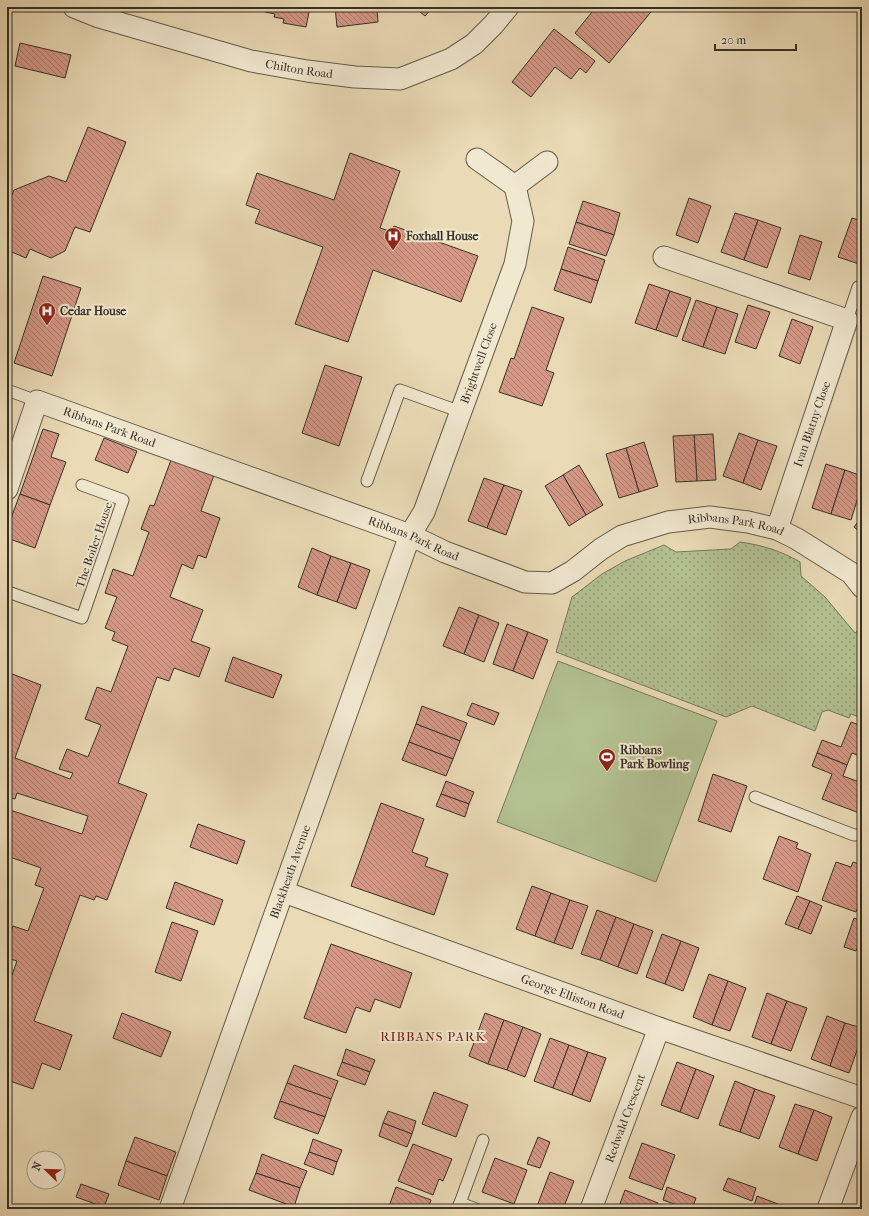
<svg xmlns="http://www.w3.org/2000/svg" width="869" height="1216" font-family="'IM FELL French Canon',serif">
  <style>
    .grass { fill: url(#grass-dots); stroke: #75785c }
    .pitch { fill: #b3c191; stroke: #75785c }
    .building { fill: url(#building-back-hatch); stroke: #373026 }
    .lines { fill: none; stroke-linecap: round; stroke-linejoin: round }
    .service-casing { stroke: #645b4a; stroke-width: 13 }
    .minor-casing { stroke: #645b4a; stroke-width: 23 }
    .service { stroke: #f1e8d0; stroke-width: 11 }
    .minor { stroke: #f1e8d0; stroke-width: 21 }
    .labels { text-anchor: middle; stroke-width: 4; stroke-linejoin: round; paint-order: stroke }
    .street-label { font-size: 12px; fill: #373026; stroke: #f1e8d0 }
    .poi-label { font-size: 12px; font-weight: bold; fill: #373026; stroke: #f1e8d0; text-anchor: start }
    .neighbourhood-label { font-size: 13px; letter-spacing: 1px; fill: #7a1f14; stroke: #f1e8d0 }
  </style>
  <defs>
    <pattern id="grass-dots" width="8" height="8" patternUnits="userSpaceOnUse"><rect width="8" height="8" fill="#b3c191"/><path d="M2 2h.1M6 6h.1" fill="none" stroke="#929d76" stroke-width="1.8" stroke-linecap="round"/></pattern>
    <pattern id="building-back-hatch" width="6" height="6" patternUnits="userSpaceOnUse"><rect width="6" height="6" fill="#d59887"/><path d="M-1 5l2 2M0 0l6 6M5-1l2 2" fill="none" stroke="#ae7c6e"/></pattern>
  </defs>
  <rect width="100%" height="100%" fill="#eadbb6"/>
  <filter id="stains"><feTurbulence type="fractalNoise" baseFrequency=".005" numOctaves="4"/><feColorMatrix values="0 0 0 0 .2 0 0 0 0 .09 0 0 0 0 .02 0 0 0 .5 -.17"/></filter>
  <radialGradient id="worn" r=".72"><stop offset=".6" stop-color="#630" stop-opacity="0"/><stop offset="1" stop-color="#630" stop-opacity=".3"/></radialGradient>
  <!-- grass -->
  <path class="grass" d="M740 542C762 545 781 551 800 562L801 576 825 597 855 633 862 628V718L851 714 849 718 828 710 822 712 815 731 752 706 726 717 556 652 572 597 602 574 625 561 664 545 676 552 731 549Z"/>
  <!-- pitch -->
  <polygon class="pitch" points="558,661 717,721 656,882 497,822"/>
  <!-- building -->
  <g class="building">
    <polygon points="266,7 310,7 306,27 283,23 284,19 274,17 275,14 265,12"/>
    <polygon points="335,7 377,7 378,22 337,27"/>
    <polygon points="414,7 433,7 425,16"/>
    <polygon points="596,7 655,7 609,63 575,33"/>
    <polygon points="554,29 595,61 586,73 580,68 571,79 555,67 531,97 512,82"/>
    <polygon points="20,43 71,55 65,78 15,66"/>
    <polygon points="88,127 126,142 90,232 75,227 65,251 51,258 30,249 26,258 7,250 7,206 14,190 49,176 66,182"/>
    <polygon points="350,153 400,171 380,228 392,232 394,226 478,256 461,302 373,270 348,342 295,324 323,247 255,223 260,210 246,205 257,173 334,200"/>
    <polygon points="689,198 711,206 698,243 676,235"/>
    <polygon points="583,201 620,213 614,235 576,222"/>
    <polygon points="735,213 758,220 744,260 721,252"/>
    <polygon points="852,218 862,221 862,265 838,257"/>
    <polygon points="758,220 781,228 767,268 744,260"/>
    <polygon points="576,222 614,235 606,256 569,244"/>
    <polygon points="800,235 822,242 810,280 788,273"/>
    <polygon points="568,247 605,260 598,281 561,269"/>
    <polygon points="561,269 598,281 591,303 554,290"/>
    <polygon points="43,276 81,288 52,376 14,363"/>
    <polygon points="649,284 670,291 656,330 635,323"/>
    <polygon points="670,291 691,298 677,337 656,330"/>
    <polygon points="696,300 717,307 703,347 682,340"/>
    <polygon points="748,305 770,312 756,349 735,342"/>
    <polygon points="532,307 564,318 546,370 554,373 542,406 499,392 511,358 514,359"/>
    <polygon points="717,307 738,314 725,354 703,347"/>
    <polygon points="792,319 813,327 800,364 779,356"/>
    <polygon points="325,365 362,377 339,446 302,433"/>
    <polygon points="43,429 59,434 51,457 66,462 50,505 20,494"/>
    <polygon points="739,433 758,440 743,483 723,476"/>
    <polygon points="713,434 716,480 697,481 694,435"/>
    <polygon points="694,435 697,481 676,482 673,436"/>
    <polygon points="104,438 137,451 128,473 95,460"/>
    <polygon points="758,440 777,446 761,490 743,483"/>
    <polygon points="644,442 658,486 639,492 626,448"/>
    <polygon points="626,448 639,492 619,498 606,454"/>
    <polygon points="171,460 214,475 201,511 220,518 206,558 198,555 193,569 182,564 170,597 203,610 191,641 210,648 199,677 174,668 169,681 157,677 118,783 147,794 107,900 96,896 94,900 80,895 34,1021 72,1035 60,1070 42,1063 33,1089 7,1080 7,989 17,961 7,958 7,943 13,926 28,931 44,888 35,885 41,868 7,856 7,809 82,834 88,816 17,793 15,799 7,797 7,672 41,685 15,758 70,779 73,773 59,769 67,749 88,757 101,725 85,719 97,687 111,692 128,646 112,640 115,632 105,628 117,597 105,593 113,569 133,576 149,532 141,529 150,505 154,506"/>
    <polygon points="826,464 845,470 831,514 812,508"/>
    <polygon points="579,465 603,505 586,515 563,475"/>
    <polygon points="845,470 862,476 862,484 851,520 831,514"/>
    <polygon points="563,475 586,515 569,526 545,486"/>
    <polygon points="484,478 504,485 487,528 468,521"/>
    <polygon points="504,485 522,491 506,535 487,528"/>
    <polygon points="20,494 50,505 35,548 7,538 7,529"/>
    <polygon points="862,517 862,534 854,527"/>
    <polygon points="312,548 331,556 317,595 298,587"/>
    <polygon points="331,556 351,563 337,602 317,595"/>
    <polygon points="351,563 370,570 356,609 337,602"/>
    <polygon points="459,607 479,615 464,654 443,646"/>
    <polygon points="479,615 499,623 484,662 464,654"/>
    <polygon points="507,624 528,632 513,671 493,664"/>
    <polygon points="528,632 548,640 533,679 513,671"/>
    <polygon points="233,657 282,675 273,698 225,681"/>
    <polygon points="472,703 499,713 494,725 467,715"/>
    <polygon points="422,706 467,723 460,741 416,724"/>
    <polygon points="851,722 862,726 862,757 852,753 847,765 817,753 822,740 841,747"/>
    <polygon points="416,724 460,741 453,759 409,742"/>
    <polygon points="409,742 453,759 446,776 402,760"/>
    <polygon points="817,753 847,765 843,776 862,783 862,814 822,799 832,774 812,766"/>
    <polygon points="713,774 747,786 731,832 698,821"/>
    <polygon points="446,781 474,792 469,804 441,794"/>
    <polygon points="441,794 469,804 465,817 436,806"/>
    <polygon points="381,803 424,819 412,852 428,858 425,866 448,874 434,915 351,886"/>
    <polygon points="198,824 245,841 237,864 190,847"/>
    <polygon points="779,836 798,843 796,848 811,854 798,892 763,879"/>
    <polygon points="836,862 851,867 853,862 862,865 862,897 856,912 822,900"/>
    <polygon points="175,882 223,900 214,925 166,908"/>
    <polygon points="532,886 551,893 535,936 516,929"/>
    <polygon points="551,893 570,900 554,943 535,936"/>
    <polygon points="797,896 810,901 798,929 785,924"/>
    <polygon points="570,900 588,906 572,949 554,943"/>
    <polygon points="810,901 822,906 811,934 798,929"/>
    <polygon points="597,910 616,917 600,960 581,954"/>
    <polygon points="616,917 634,924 618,967 600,960"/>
    <polygon points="854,918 862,921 862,936 856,951 844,947"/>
    <polygon points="172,922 198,931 181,981 155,972"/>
    <polygon points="634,924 653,931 637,974 618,967"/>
    <polygon points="662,934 681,941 665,984 646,977"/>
    <polygon points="681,941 699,948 683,991 665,984"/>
    <polygon points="331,944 412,973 400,1008 375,999 370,1012 356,1007 346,1033 304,1018"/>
    <polygon points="709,974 728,981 712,1025 693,1017"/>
    <polygon points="728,981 746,988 730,1031 712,1025"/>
    <polygon points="767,993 787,1001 771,1044 752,1037"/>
    <polygon points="787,1001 807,1008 791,1051 771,1044"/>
    <polygon points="122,1013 171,1032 161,1057 113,1038"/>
    <polygon points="485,1013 504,1020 488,1064 469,1056"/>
    <polygon points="827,1016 845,1023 830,1066 811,1059"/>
    <polygon points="504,1020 523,1027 507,1070 488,1064"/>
    <polygon points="845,1023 862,1028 862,1036 849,1073 830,1066"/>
    <polygon points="523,1027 541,1034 525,1077 507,1070"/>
    <polygon points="550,1038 569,1045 553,1088 534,1081"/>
    <polygon points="569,1045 588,1052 572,1095 553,1088"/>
    <polygon points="346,1049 375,1060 370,1072 342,1062"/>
    <polygon points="588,1052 606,1058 590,1102 572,1095"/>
    <polygon points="342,1062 370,1072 365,1085 337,1075"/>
    <polygon points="677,1062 696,1069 680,1112 661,1105"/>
    <polygon points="294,1065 338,1081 331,1099 287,1083"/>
    <polygon points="696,1069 714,1076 698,1119 680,1112"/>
    <polygon points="735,1081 755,1089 740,1132 719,1125"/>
    <polygon points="287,1083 331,1099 325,1117 280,1101"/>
    <polygon points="755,1089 775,1096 759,1139 740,1132"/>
    <polygon points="434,1092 468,1105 456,1137 422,1124"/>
    <polygon points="280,1101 325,1117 318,1134 274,1118"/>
    <polygon points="795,1104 814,1110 798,1154 779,1147"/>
    <polygon points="814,1110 832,1117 817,1161 798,1154"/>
    <polygon points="388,1111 416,1121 412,1134 383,1123"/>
    <polygon points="383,1123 412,1134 407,1147 379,1136"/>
    <polygon points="135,1137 176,1152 167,1176 126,1161"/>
    <polygon points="538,1137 550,1142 540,1168 527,1164"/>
    <polygon points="313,1139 342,1150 337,1162 309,1152"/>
    <polygon points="642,1143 675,1155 662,1190 629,1178"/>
    <polygon points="413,1144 452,1159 443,1181 439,1179 433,1195 398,1181"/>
    <polygon points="309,1152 337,1162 333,1175 304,1164"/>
    <polygon points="262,1154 307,1171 300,1188 256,1173"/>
    <polygon points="495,1158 527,1170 514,1204 482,1192"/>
    <polygon points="126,1161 167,1176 159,1200 118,1185"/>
    <polygon points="550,1172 574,1181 563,1209 536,1209"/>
    <polygon points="256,1173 300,1188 294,1207 249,1190"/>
    <polygon points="728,1178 756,1188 752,1201 723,1190"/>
    <polygon points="81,1184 109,1194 104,1207 76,1197"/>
    <polygon points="396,1187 431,1200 428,1209 388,1209"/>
    <polygon points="667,1187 696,1198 692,1209 688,1209 663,1200"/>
    <polygon points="625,1190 658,1203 655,1209 618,1209"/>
    <polygon points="757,1196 791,1209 753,1209"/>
  </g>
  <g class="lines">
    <defs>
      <g id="service">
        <polyline points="847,320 858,287 862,288"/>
        <polyline points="7,390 37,401"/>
        <polyline points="367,481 400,390 461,412"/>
        <polyline points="7,593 8,592 82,618 123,500 82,485"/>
        <polyline points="755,797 854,835 862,835"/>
        <polyline points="460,1203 483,1140"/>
        <polyline points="457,1209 460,1203 476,1209"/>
      </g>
      <g id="minor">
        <path id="s1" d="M74 7 99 17 251 61 307 71 355 77 400 79 451 59 474 44 494 24 508 7"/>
        <polyline points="515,186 547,162"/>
        <polyline points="664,257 847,320 777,529"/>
        <path id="s2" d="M7 489 37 401 410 535 445 552 525 582 552 583 573 571 601 549 622 536 668 522 710 517 748 522 777 529 797 539 851 573 862 587"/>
        <path id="s3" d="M284 892 659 1028 862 1098"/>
        <path id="s4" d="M170 1209 410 535 424 512 515 264 523 221 515 186 477 159"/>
        <path id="s5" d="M591 1209 659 1028"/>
        <polyline points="828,1209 862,1117"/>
      </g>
    </defs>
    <!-- service casing -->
    <use href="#service" class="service-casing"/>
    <!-- minor casing -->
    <use href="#minor" class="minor-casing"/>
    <!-- service -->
    <use href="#service" class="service"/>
    <!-- minor -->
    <use href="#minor" class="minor"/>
  </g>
  <!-- icons -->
  <defs>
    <symbol id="hospital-pin" viewBox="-11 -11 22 30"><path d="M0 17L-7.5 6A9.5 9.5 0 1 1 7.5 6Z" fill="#8f2418" stroke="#f1e8d0"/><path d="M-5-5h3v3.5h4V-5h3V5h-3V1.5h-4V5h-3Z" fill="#fff"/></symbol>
    <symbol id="stadium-pin" viewBox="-11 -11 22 30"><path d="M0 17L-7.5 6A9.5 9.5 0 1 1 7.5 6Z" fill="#8f2418" stroke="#f1e8d0"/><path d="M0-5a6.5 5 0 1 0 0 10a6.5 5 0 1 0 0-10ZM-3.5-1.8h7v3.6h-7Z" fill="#fff"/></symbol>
  </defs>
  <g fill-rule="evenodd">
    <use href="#hospital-pin" x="383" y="226" width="20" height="27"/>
    <use href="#hospital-pin" x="37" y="301" width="20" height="27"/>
    <use href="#stadium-pin" x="597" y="747" width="20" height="27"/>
  </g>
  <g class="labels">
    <!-- street labels -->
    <g class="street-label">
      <text dy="4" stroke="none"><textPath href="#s1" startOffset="234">Chilton Road</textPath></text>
      <text dy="4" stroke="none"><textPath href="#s4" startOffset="901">Brightwell Close</textPath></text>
      <text transform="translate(812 424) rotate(-71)" y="4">Ivan Blatny Close</text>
      <text dy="4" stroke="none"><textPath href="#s2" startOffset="170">Ribbans Park Road</textPath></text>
      <text dy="4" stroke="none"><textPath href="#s2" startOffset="842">Ribbans Park Road</textPath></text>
      <text dy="4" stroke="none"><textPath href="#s2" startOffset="494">Ribbans Park Road</textPath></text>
      <text transform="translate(94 545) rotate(-71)" y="4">The Boiler House</text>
      <text dy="4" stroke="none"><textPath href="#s4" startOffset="358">Blackheath Avenue</textPath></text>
      <text dy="4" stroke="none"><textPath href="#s3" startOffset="307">George Elliston Road</textPath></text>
      <text dy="4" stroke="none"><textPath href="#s5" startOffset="97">Redwald Crescent</textPath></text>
    </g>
    <!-- poi labels -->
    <g class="poi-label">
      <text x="406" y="240">Foxhall House</text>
      <text x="60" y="315">Cedar House</text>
      <text x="620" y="754">Ribbans<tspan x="620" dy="14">Park Bowling</tspan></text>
    </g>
    <!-- neighbourhood labels -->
    <g class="neighbourhood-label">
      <text x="433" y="1041">RIBBANS PARK</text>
    </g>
  </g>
  <!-- margin -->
  <rect width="869" height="1216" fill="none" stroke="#eadbb6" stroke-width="24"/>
  <rect x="8" y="8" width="853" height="1200" fill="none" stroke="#373026" stroke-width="2"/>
  <rect x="12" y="12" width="845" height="1192" fill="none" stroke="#373026"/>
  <!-- north arrow -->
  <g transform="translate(46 1170) rotate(293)"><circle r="19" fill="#f1e8d0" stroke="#a79e8c"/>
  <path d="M0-3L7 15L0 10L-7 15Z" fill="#8f2418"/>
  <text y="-6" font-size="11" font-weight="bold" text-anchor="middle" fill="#373026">N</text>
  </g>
  <!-- scale -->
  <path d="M715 44v6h81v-6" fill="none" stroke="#373026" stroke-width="2"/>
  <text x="721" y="44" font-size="12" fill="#373026" stroke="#f1e8d0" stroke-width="3" paint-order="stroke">20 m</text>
  <rect width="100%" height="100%" filter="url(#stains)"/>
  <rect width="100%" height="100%" fill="url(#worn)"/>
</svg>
